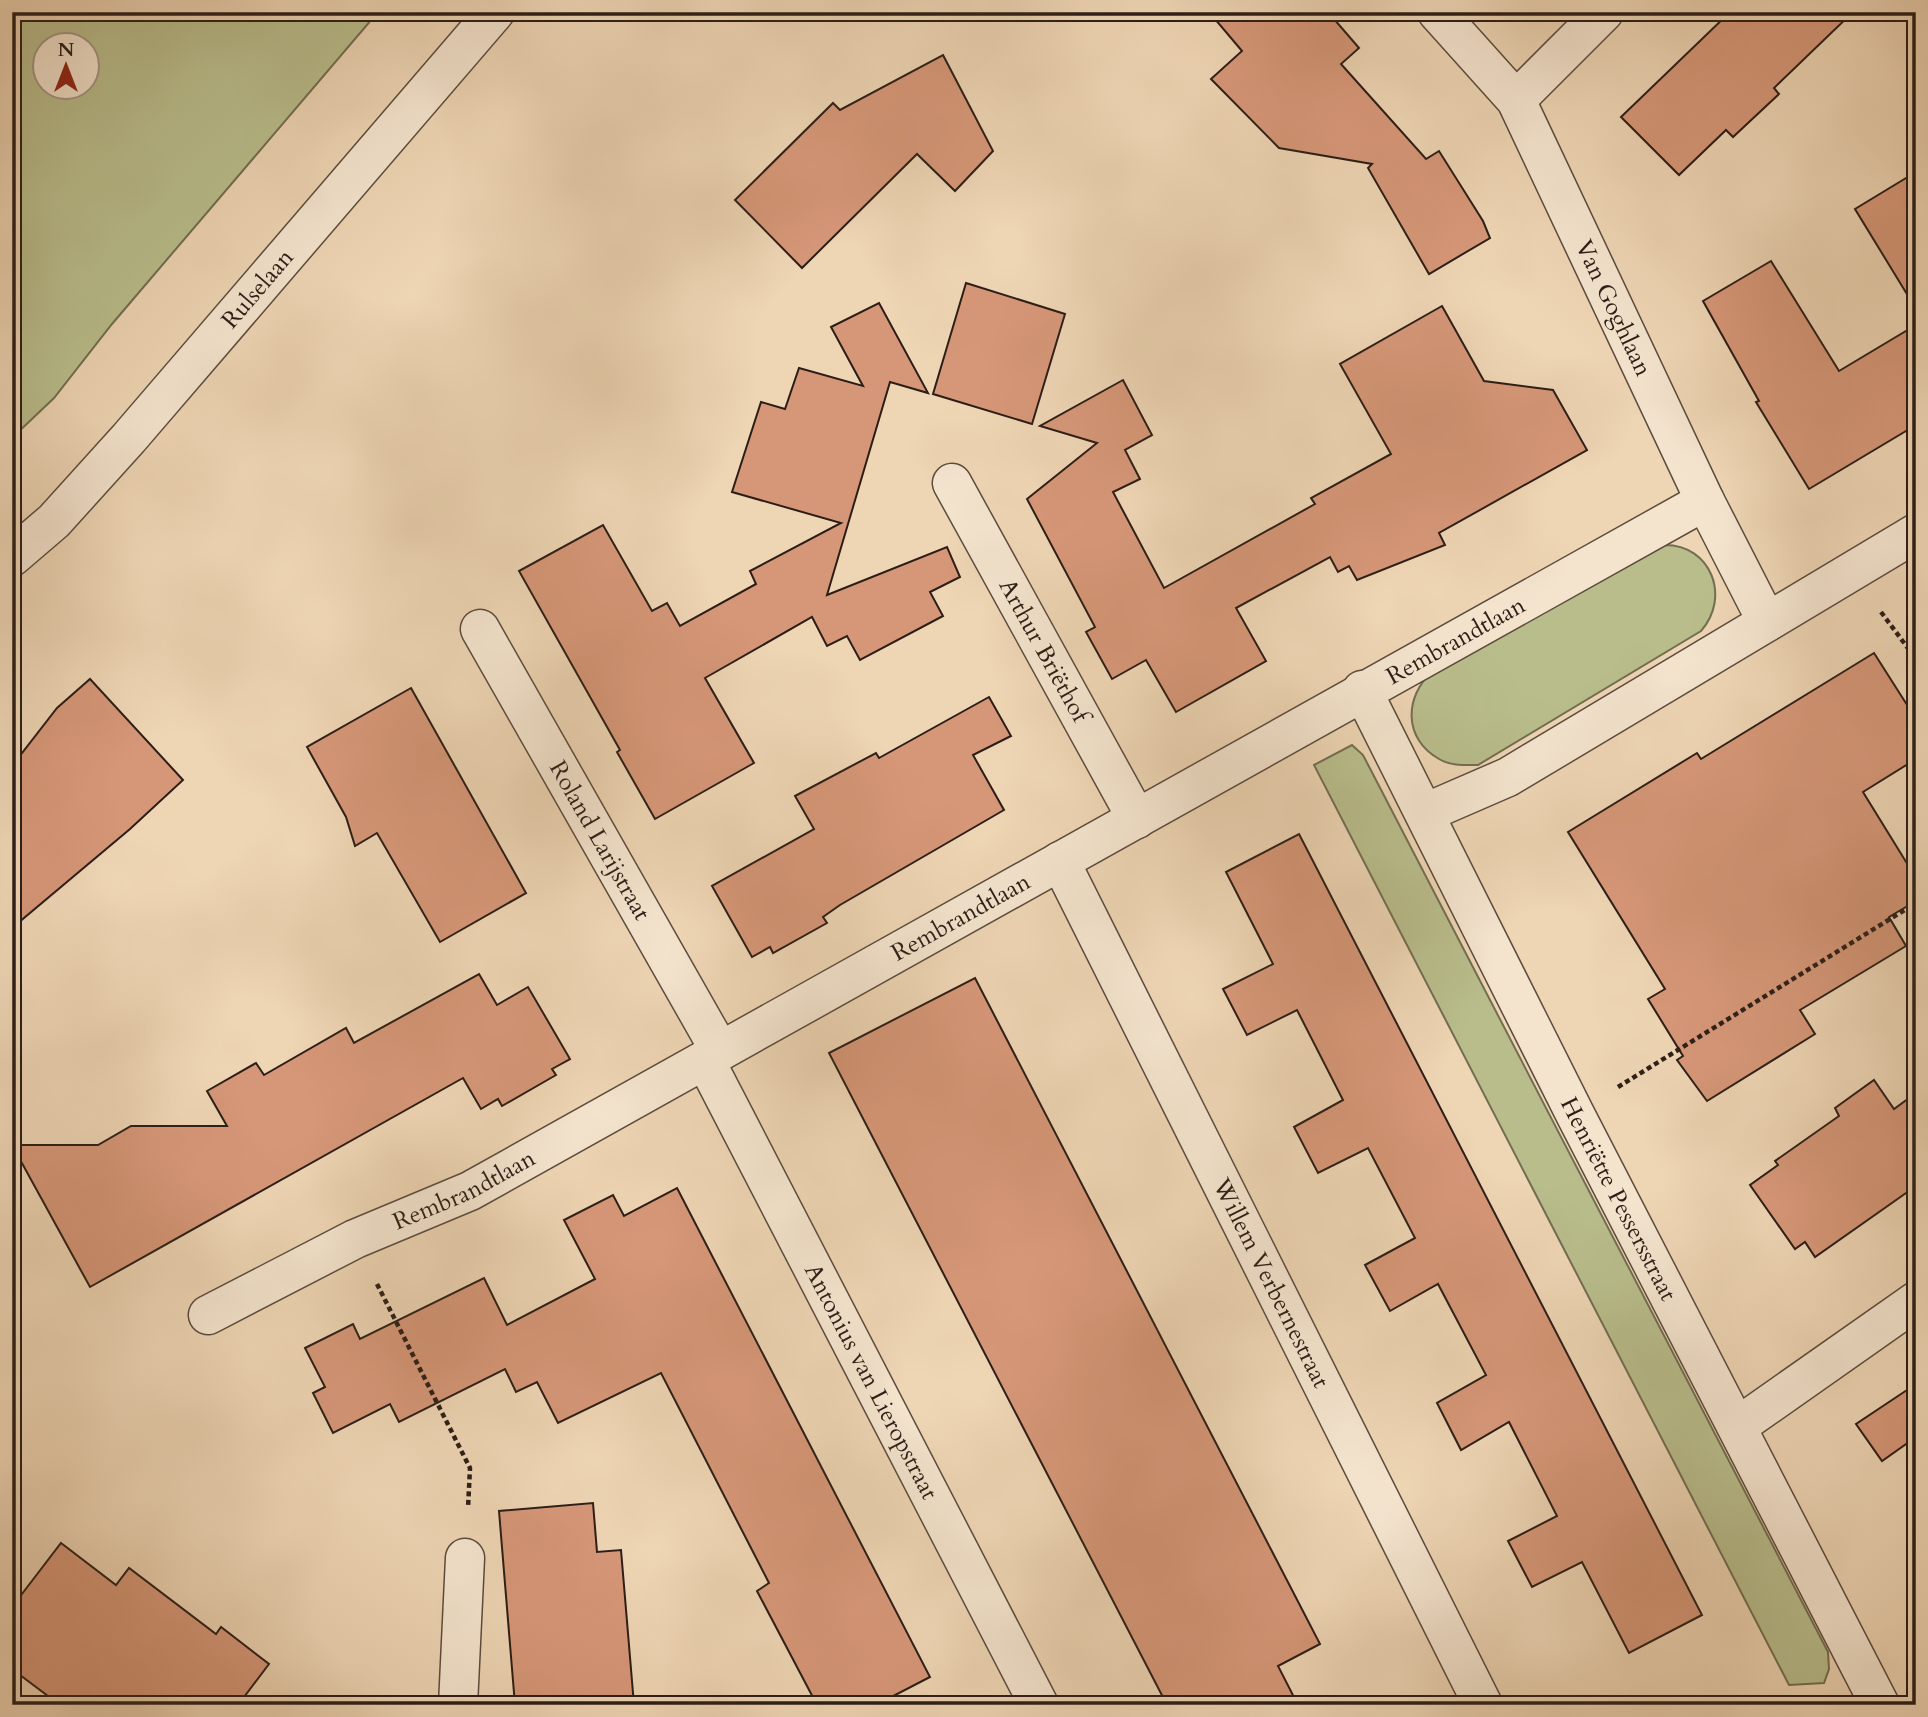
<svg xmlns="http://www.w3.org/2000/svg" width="1928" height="1717" font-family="Cardo,serif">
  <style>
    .green { fill: #b9bd8c; stroke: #726e52; stroke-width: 2; fill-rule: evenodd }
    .building { fill: #d69778; stroke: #2c1e17; stroke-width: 2 }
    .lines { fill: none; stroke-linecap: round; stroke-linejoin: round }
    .street-casing { stroke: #5c4c3e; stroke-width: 41 }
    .path { stroke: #2c1e17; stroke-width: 4.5; stroke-dasharray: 5 3.5; stroke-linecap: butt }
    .street { stroke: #f4e4ce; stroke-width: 38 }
    .labels { text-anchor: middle; stroke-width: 5; stroke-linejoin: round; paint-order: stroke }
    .street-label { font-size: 24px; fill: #2c1e17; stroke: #f4e4ce }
  </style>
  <rect width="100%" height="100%" fill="#eed5b4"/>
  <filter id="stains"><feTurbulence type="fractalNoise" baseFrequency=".00286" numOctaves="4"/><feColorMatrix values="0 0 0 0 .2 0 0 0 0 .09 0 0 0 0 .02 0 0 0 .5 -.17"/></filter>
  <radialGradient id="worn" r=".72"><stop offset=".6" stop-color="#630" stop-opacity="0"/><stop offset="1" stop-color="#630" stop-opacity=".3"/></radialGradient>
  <!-- green -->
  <g class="green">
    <path d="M12 12H378L112 324 54 398 12 438ZM46 46H88V88H46Z"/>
    <path d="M1665 545C1711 545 1731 597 1701 631L1478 765C1466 765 1450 766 1439 759 1403 739 1404 696 1433 671Z"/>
    <polygon points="1352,745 1363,755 1828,1652 1829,1669 1824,1683 1789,1685 1314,765"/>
  </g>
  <!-- building -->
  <g class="building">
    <polygon points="1209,12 1328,12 1359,48 1341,64 1426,159 1439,151 1483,221 1490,238 1429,274 1368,168 1372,164 1279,148 1211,79 1242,51"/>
    <polygon points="1730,12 1853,12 1774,88 1779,94 1733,137 1726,130 1679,175 1621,117"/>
    <polygon points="943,55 993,151 955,191 917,154 802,268 735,200 833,103 840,110"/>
    <polygon points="1916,172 1916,309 1855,209"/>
    <polygon points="1771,261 1839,371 1916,325 1916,425 1809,489 1756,402 1759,401 1703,301"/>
    <polygon points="966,283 1065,314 1032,424 933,394"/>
    <polygon points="879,303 928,393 890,382 827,595 947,547 960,577 930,592 943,616 860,660 847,636 827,646 812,617 705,678 754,763 655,819 617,752 620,750 519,571 603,525 652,611 667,603 680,626 756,584 750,571 841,523 732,492 761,402 785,409 799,368 863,386 831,327"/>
    <polygon points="1442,306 1484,381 1553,390 1587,450 1439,533 1445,545 1357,580 1349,566 1338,572 1330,557 1236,608 1266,661 1176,712 1146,660 1112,679 1086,632 1095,627 1027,499 1097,443 1040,426 1123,380 1152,435 1125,450 1140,479 1113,492 1164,588 1315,504 1311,498 1391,454 1340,364"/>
    <polygon points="1874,653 1916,719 1916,759 1863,792 1916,878 1916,901 1889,917 1906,946 1800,1010 1815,1034 1707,1101 1677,1060 1683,1056 1648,999 1665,989 1568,832 1697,753 1701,759"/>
    <polygon points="90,679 183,780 130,829 12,928 12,766 57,708"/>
    <polygon points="411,688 526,893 440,942 377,833 355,846 346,817 307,747"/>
    <polygon points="989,697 1011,736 973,755 1004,810 840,905 823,917 827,923 773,953 770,947 752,957 712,886 814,829 795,796 876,753 879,758"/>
    <polygon points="1299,834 1702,1615 1629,1653 1582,1562 1532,1587 1508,1541 1557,1516 1509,1422 1461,1450 1437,1403 1486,1375 1438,1284 1390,1311 1365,1265 1415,1238 1368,1148 1318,1173 1294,1127 1343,1100 1297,1010 1247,1035 1223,989 1273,964 1226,872"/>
    <polygon points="479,974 497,1005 528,987 570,1059 552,1069 556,1075 502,1106 498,1099 481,1109 463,1078 90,1287 12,1145 98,1145 131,1126 227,1126 207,1091 256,1063 264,1075 346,1028 354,1043"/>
    <polygon points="975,978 1320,1644 1278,1666 1298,1705 1167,1705 829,1053"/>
    <polygon points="1874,1080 1894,1109 1916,1093 1916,1186 1815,1257 1805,1242 1795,1249 1750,1185 1778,1165 1775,1161 1839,1116 1835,1108"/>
    <polygon points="677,1188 930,1677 876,1705 817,1705 757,1591 769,1583 661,1373 558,1423 537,1382 516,1392 505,1369 399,1422 390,1404 333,1433 313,1393 325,1387 305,1348 353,1324 360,1339 484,1278 507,1325 595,1279 564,1220 613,1195 624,1216"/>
    <polygon points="1916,1384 1916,1437 1882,1461 1856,1424"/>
    <polygon points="593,1503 597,1552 621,1550 634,1705 515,1705 499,1511"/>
    <polygon points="61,1543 116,1585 129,1568 216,1634 221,1627 269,1664 238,1705 60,1705 12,1669 12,1607"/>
  </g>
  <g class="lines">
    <defs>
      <g id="street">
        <path id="s1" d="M1437 12 1516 100 1705 501 1767 622"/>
        <polyline points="1516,100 1604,12"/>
        <path id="s2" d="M952 483 1137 819"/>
        <path id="s3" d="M12 557 54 521 129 438 495 12"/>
        <path id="s4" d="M480 629 720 1051"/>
        <path id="s5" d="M1362 690 1575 1114 1880 1705"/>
        <polyline points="1425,813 1508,777 1916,533"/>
        <path id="s6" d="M1060 861 1483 1705"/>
        <path id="s7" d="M705 1060 1039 1705"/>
        <path id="s8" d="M208 1315 355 1239 470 1191 1705 501"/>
        <polyline points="1738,1426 1916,1301"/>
        <polyline points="458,1705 465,1558"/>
      </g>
    </defs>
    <!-- street casing -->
    <use href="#street" class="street-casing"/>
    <!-- path -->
    <g class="path">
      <polyline points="1881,612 1916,659"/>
      <polyline points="1618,1087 1916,903"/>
      <polyline points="377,1284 470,1468 468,1508"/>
    </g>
    <!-- street -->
    <use href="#street" class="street"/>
  </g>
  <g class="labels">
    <!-- street labels -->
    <g class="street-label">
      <text dy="8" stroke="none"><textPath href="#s3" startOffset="364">Rulselaan</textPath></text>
      <text dy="8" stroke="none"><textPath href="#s1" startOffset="348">Van Goghlaan</textPath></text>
      <text dy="8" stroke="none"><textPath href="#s8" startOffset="1419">Rembrandtlaan</textPath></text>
      <text dy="8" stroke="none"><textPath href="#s2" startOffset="191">Arthur Briëthof</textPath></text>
      <text dy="8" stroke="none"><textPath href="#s4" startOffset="243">Roland Larijstraat</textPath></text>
      <text dy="8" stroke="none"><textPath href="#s8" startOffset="852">Rembrandtlaan</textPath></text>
      <text dy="8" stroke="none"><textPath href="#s8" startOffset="285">Rembrandtlaan</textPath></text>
      <text dy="8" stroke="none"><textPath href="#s5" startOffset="570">Henriëtte Pessersstraat</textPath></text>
      <text dy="8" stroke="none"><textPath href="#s6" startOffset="472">Willem Verbernestraat</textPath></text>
      <text dy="8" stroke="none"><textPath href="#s7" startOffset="362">Antonius van Lieropstraat</textPath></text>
    </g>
  </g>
  <!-- margin -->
  <rect width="1928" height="1717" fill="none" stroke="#eed5b4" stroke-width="42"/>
  <rect x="14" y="14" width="1900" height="1689" fill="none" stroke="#2c1e17" stroke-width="3.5"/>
  <rect x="21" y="21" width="1886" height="1675" fill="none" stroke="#2c1e17" stroke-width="2"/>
  <!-- north arrow -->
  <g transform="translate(66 66)"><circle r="33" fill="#f4e4ce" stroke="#a49585" stroke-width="2"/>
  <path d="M0-5L12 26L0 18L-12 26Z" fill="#8f2418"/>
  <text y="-10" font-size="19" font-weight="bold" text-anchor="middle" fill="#2c1e17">N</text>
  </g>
  <rect width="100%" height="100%" filter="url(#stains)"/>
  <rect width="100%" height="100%" fill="url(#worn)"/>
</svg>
